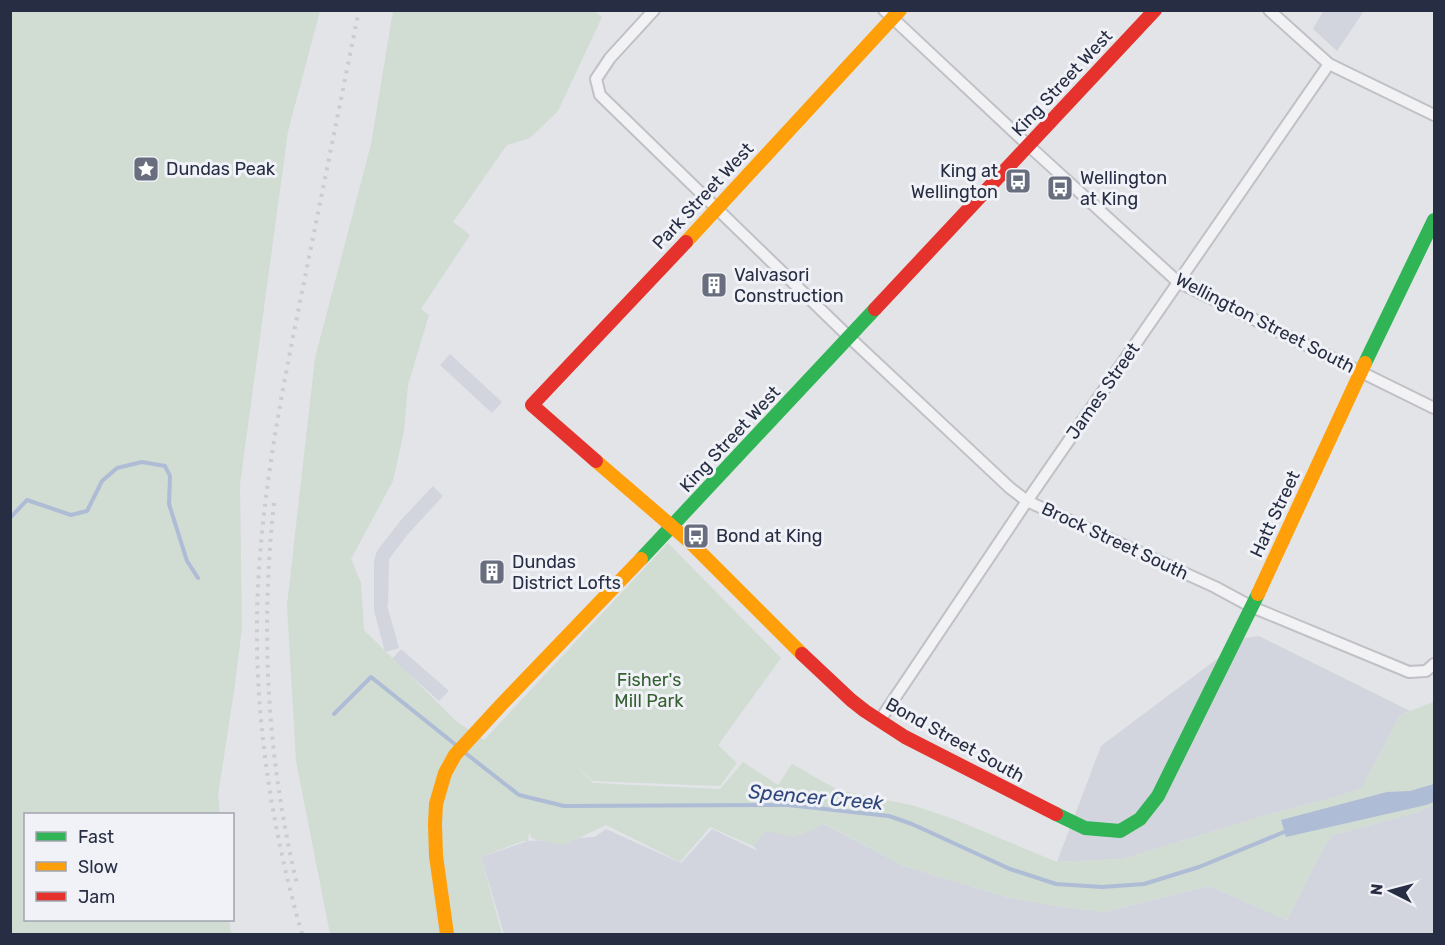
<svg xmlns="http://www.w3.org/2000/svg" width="1445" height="945" font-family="Rubik,sans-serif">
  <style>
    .built { fill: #d2d5de }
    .green { fill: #d1dcd3 }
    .water { fill: #aebcd5 }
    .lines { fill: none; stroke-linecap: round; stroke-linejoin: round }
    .stream { stroke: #aebcd5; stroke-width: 4 }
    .street-casing { stroke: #bfc1c6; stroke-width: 14 }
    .street { stroke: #f2f2f4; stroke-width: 10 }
    .fast { stroke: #30b455; stroke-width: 14 }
    .slow { stroke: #ff9f0a; stroke-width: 14 }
    .jam { stroke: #e5322d; stroke-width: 14 }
    .rail { stroke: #cbcccf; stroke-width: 4; stroke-dasharray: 3 6; stroke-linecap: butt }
    .labels { text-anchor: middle; stroke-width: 6; stroke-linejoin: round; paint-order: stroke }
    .street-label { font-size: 18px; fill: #272e43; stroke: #f0f2f7 }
    .poi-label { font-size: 18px; fill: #272e43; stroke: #f0f2f7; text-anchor: start }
    .park-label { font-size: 18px; fill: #366033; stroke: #f0f2f7 }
    .water-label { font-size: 20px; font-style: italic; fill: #2e467b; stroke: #f0f2f7 }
  </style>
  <rect width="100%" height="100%" fill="#e2e4e8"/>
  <!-- built -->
  <g class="built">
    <polygon points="1324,10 1364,11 1337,51 1313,29"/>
    <polygon points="450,354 502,402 492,413 440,365"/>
    <polygon points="433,486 443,496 408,534 389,559 388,605 387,605 399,648 385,652 374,611 374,561 377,551 401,520"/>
    <polygon points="1259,636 1410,711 1400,715 1362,788 1339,796 1270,814 1122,859 1057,862 1101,746 1245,638"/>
    <polygon points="401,649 449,691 439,701 392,659"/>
    <polygon points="1434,805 1434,934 504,934 481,857 528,841 595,837 606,829 681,863 712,829 758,851 753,846 765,830 794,837 824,824 904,866 1009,898 1068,908 1104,912 1209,886 1287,920 1318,858 1332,835 1412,814"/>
  </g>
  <!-- green -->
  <g class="green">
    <polygon points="10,11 320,11 288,131 240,484 242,628 234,691 218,795 220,814 26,814 26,920 229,920 231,934 11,934"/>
    <polygon points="393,11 594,11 602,17 558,111 530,138 507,145 453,222 470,235 421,309 429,315 408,385 404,431 393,481 351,559 361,583 364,630 456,721 484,740 668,543 781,658 718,745 737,763 720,786 592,781 558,748 593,783 720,789 743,762 778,785 792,764 838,790 915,806 956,820 1057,862 1122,859 1270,814 1339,796 1362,788 1400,715 1434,702 1434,805 1412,814 1332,835 1318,858 1287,920 1209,886 1104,912 1068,908 1009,898 904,866 825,824 794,837 765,831 753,846 710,827 680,862 606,825 564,845 533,839 529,833 528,841 523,841 481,857 502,934 330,934 296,761 287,605 315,358 371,144"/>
  </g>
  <!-- water -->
  <polygon class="water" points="1434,784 1434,802 1426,805 1286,837 1281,820 1387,792 1410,791"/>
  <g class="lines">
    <!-- stream -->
    <g class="stream">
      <polyline points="10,518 27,500 71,515 87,511 102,481 117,468 142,462 165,466 170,476 169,504 187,561 198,578"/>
      <polyline points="334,714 371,677 456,745"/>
      <polyline points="464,752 519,795 564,806 788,805 889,816 912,824 1010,869 1056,884 1102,887 1144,884 1199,867 1289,830"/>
    </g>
    <defs>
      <g id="street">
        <polyline points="654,10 610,58 596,79 600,95 849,337 1010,488 1027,501 1040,507 1215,587 1252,607 1409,672 1426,671 1434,664"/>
        <polyline points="884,10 1028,145 1178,282 1434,408"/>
        <polyline points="1269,10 1329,64 1434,115"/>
        <polyline points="880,720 1027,501 1329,64"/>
      </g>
    </defs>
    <!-- street casing -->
    <use href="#street" class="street-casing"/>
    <!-- street -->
    <use href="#street" class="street"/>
    <!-- fast -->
    <g class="fast">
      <polyline points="1365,363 1434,220"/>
      <polyline points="641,559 875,309"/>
      <polyline points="1056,814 1085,828 1120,831 1140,819 1158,796 1258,594"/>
    </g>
    <!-- slow -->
    <g class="slow">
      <polyline points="686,242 900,10"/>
      <polyline points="596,461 690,542 802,654"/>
      <polyline points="1258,594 1365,363"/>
      <polyline points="447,934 436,856 435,824 436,804 445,773 455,755 501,705 641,559"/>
    </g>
    <!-- jam -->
    <g class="jam">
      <polyline points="875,309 1155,10"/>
      <polyline points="596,461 532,405 686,242"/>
      <polyline points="802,654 851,700 865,711 905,737 1056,814"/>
    </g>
    <!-- rail -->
    <g class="rail">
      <path d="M274 503C260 630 267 759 297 884"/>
      <path d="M302 934C273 833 256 729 257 623 258 511 280 401 302 292 321 198 340 104 359 10"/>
    </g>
  </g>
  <!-- icons -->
  <defs>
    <symbol id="sight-square" viewBox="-11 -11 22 22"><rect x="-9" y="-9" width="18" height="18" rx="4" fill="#686e7d" stroke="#f0f2f7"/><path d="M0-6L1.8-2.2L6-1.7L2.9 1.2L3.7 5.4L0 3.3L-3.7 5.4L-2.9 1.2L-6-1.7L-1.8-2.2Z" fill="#fff"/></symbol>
    <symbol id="bus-square" viewBox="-11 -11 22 22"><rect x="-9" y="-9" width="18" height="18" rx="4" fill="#686e7d" stroke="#f0f2f7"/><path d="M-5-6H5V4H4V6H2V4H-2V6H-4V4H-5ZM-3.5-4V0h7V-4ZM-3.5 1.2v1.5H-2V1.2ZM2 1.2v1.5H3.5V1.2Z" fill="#fff"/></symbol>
    <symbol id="building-square" viewBox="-11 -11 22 22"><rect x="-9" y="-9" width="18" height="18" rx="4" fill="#686e7d" stroke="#f0f2f7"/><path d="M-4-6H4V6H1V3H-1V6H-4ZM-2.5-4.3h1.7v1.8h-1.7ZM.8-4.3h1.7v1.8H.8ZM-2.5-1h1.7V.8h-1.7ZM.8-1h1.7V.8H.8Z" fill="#fff"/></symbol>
  </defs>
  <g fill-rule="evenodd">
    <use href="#sight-square" x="131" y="154" width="30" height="30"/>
    <use href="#bus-square" x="1003" y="166" width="30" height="30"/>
    <use href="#bus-square" x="1045" y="173" width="30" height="30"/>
    <use href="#building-square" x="699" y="270" width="30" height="30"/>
    <use href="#bus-square" x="681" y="521" width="30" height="30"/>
    <use href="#building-square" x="477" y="557" width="30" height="30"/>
  </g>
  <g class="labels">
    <!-- street labels -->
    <g class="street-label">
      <text transform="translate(1062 83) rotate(-47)" y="6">King Street West</text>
      <text transform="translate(703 196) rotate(-47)" y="6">Park Street West</text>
      <text transform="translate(1265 323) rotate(27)" y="6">Wellington Street South</text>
      <text transform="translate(1103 391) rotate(-55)" y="6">James Street</text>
      <text transform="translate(730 439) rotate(-47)" y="6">King Street West</text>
      <text transform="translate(1275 514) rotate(-65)" y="6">Hatt Street</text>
      <text transform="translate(1115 541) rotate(25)" y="6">Brock Street South</text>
      <text transform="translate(955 740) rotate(29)" y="6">Bond Street South</text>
    </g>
    <!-- poi labels -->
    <g class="poi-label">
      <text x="166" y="175">Dundas Peak</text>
      <text x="998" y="177" text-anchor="end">King at<tspan x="998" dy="21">Wellington</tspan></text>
      <text x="1080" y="184">Wellington<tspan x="1080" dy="21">at King</tspan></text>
      <text x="734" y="281">Valvasori<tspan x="734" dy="21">Construction</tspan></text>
      <text x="716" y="542">Bond at King</text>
      <text x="512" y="568">Dundas<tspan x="512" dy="21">District Lofts</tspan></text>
    </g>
    <!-- park labels -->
    <g class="park-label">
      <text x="649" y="686">Fisher's<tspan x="649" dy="21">Mill Park</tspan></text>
    </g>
    <!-- water labels -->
    <g class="water-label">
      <text transform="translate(816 797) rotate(5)" y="7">Spencer Creek</text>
    </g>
  </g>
  <!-- border -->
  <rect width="1445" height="945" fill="none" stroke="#272e43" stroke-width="24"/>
  <!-- legend -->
  <rect x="24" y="813" width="210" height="108" fill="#f0f2f7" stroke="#a0a4af" stroke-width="1.5"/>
  <rect x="36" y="832" width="30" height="9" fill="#30b455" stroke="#a0a4af" stroke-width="1.5"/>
  <text x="78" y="843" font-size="18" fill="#272e43">Fast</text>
  <rect x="36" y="862" width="30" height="9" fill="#ff9f0a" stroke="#a0a4af" stroke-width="1.5"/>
  <text x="78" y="873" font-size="18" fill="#272e43">Slow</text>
  <rect x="36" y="892" width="30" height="9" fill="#e5322d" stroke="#a0a4af" stroke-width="1.5"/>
  <text x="78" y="903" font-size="18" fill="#272e43">Jam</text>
  <!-- north arrow -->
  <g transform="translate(1391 891) rotate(276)" stroke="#f0f2f7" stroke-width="4.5" paint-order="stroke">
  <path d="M0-4.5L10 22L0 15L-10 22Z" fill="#272e43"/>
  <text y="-9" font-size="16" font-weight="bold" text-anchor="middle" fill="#272e43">N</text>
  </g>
</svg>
